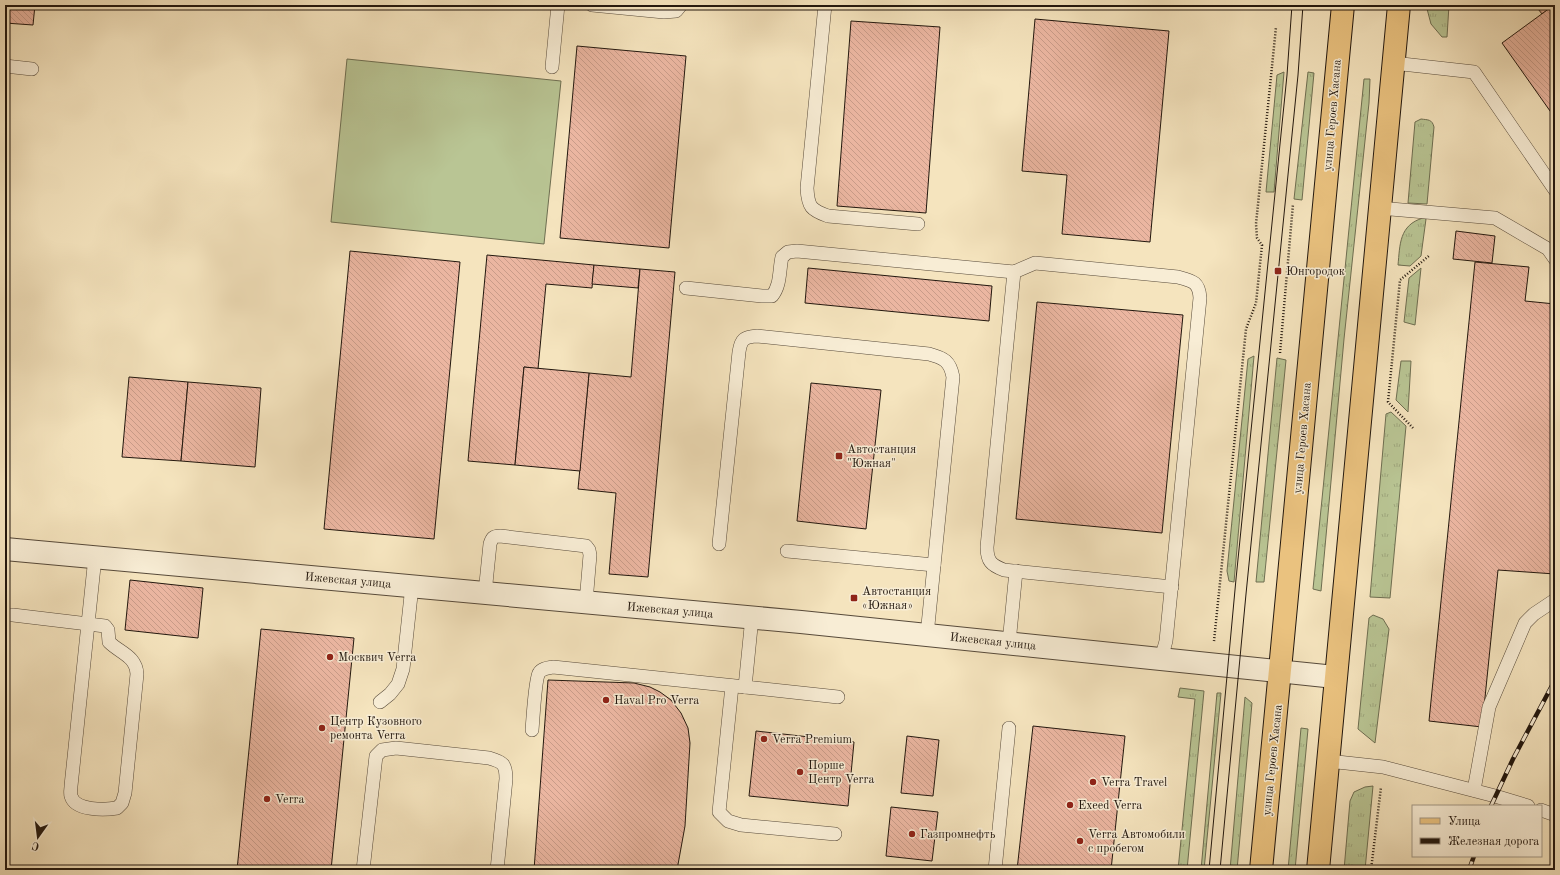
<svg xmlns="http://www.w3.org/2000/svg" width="1560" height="875" font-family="'Old Standard TT',serif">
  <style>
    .grass { fill: url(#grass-tufts); stroke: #6e6e51 }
    .pitch { fill: #b9c594; stroke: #6e6e51 }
    .building { fill: url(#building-back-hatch); stroke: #22170e }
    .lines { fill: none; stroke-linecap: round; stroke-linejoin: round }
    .service-casing { stroke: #574a3a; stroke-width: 14 }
    .tertiary-casing { stroke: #574a3a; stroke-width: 24 }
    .primary-casing { stroke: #22170e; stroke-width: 24 }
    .path { stroke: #22170e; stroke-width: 2.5; stroke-dasharray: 1 2; stroke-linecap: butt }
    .service { stroke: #f8edd5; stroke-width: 13 }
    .tertiary { stroke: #f8edd5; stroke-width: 22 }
    .primary { stroke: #eac27f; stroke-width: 22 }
    .tram { stroke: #22170e; stroke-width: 1 }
    .rail-casing { stroke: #22170e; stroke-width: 4.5 }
    .rail { stroke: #f8edd5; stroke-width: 3; stroke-dasharray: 9; stroke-linecap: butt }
    .poi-dot { fill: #8f2418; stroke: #f8edd5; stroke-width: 1.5 }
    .labels { text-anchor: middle; stroke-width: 3; stroke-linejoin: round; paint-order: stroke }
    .street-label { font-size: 12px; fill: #22170e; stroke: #f8edd5 }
    .poi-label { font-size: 12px; fill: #22170e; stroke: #f8edd5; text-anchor: start }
  </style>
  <defs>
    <pattern id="grass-tufts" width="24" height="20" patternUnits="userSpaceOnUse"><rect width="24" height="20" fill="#b9c594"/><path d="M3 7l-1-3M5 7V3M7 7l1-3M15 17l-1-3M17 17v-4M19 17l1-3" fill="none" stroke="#9fa87e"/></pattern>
    <pattern id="building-back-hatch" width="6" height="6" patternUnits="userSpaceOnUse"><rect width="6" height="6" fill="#ebb6a1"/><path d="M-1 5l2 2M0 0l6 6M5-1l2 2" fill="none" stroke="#c99c89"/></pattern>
  </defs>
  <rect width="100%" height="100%" fill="#f5e4be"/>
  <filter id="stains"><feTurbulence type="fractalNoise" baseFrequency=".005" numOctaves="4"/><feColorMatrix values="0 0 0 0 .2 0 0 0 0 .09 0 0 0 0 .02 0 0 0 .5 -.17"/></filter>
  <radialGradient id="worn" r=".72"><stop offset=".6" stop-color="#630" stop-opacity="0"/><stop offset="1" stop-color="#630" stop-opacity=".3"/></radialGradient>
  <!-- grass -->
  <g class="grass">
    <polygon points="1426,5 1449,5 1447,37 1442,37 1431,24"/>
    <polygon points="1284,72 1274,192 1266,192 1277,75"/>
    <polygon points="1308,72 1314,73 1302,200 1294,199"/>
    <polygon points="1364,79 1370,79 1369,103 1344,339 1321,591 1313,589"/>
    <path d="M1421 119C1428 120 1432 119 1434 127L1427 204 1408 203 1415 122Z"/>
    <path d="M1423 218 1426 219 1421 256 1410 266 1398 265C1400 245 1399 225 1423 218Z"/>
    <polygon points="1421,268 1415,325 1404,322 1409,278"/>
    <polygon points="1254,356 1234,582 1229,581 1227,571 1248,359"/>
    <polygon points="1277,358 1286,360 1264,582 1256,582"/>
    <polygon points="1401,361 1411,361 1408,412 1396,400"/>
    <polygon points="1391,412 1406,426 1390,598 1370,597 1386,414"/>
    <polygon points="1373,615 1383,619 1389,629 1375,743 1358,729 1369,618"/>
    <polygon points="1180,688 1204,691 1187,870 1178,870 1195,699 1178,697"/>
    <polygon points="1217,693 1221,693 1204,870 1201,870"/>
    <polygon points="1245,697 1252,703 1237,870 1230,870"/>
    <polygon points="1301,728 1308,729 1295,870 1288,870"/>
    <polygon points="1373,786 1365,870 1344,870 1350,801 1354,792 1365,787"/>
  </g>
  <!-- pitch -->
  <polygon class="pitch" points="347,59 561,81 544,244 331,222"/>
  <!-- building -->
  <g class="building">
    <polygon points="5,5 35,5 33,25 5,23"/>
    <polygon points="1535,5 1554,5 1542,14"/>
    <polygon points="1554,5 1555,5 1555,118 1502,43"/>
    <polygon points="1035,19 1169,31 1150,242 1062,234 1067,175 1022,171"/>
    <polygon points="851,21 940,27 926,213 837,206"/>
    <polygon points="577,46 686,56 669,248 560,238"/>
    <polygon points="1456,231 1495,236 1492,263 1453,259"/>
    <polygon points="350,251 460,262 434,539 324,529"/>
    <polygon points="487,255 594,265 592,288 546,284 538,369 524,367 515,465 468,461"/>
    <polygon points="1475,262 1529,267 1525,301 1555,304 1555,574 1498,570 1482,727 1429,721"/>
    <polygon points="594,265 640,269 638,288 592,284"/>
    <polygon points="808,268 992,286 989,321 805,303"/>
    <polygon points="640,269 675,272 648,577 609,574 616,493 578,489 589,373 631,377"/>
    <polygon points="1037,302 1183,315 1162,533 1016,519"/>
    <polygon points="524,367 589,373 580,471 515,465"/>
    <polygon points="129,377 188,382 181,461 122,457"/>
    <polygon points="188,382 261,388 255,467 181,461"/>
    <polygon points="811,383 881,390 866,529 797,521"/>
    <polygon points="130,580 203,588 198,638 125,630"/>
    <polygon points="261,629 354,638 331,870 237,870"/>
    <polygon points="548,680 634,683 650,687 660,692 671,700 681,713 688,728 690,743 685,826 677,870 534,870"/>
    <polygon points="1033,726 1125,736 1111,870 1017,870"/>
    <polygon points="756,731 854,742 848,806 749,796"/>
    <polygon points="907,736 939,740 933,796 901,793"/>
    <polygon points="891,807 938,812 932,861 886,856"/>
  </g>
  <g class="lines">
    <defs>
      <g id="service">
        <polyline points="592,5 664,12 676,11 681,5"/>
        <path d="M825 5 807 188C808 207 811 210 828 216L918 224"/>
        <polyline points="1393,63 1474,72 1555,190"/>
        <polyline points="5,66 32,69"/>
        <polyline points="552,67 558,5"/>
        <polyline points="1379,208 1495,218 1548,249 1555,259"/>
        <path d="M1014 272 987 547C987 561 991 565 1004 570L1172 587"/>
        <path d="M686 288 762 296H772C781 285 779 270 782 257L788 252 797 251 1014 272 1035 263 1178 277C1193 281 1199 282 1200 298L1166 641 1161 659"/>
        <path d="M719 544 739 352C741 339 744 337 757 336L929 354C944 358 950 361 953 377L927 635"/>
        <polyline points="787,551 934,565"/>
        <path d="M485 593 490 544C492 538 493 536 500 536L586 546 589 550 590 555 586 602"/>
        <path d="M13 615 105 626 108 630 109 642C120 653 136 656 137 674L125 793 122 803 117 808C105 810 75 811 71 796 70 793 71 789 71 786 79 710 87 633 95 557"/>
        <polyline points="752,617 745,687 838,697"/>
        <polyline points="1009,643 1016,571"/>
        <polyline points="732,686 719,812 728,821 741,825 835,834"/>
        <polyline points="380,702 390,694 398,684 403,669 412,586"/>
        <path d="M532 730C533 720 535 679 539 673 542 668 548 668 553 667L745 687"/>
        <polyline points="1328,761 1383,767 1495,796 1528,806"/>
        <polyline points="1474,790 1489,707 1525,623 1534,614 1555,600"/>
        <polyline points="1541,810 1555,815"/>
        <path d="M363 870 376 756 382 750 396 748 489 758C503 762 506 764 506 779L497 870"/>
        <polyline points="995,870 1009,728"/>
      </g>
      <polyline id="tertiary" points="5,549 801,622 1335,677"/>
      <g id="primary">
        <polyline points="1261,870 1343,5"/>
        <polyline points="1318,870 1399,5"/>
      </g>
    </defs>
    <!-- service casing -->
    <use href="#service" class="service-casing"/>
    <!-- tertiary casing -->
    <use href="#tertiary" class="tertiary-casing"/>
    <!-- primary casing -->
    <use href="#primary" class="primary-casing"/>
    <!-- path -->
    <g class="path">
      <polyline points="1280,353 1293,204"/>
      <polyline points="1413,428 1388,402 1400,280 1430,255"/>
      <polyline points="1214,641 1246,329 1256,303 1262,245 1257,238 1256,224 1276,27"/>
      <polyline points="1371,870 1381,787"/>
    </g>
    <!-- service -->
    <use href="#service" class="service"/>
    <!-- tertiary -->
    <use href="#tertiary" class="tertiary"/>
    <!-- primary -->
    <use href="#primary" class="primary"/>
    <!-- tram -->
    <g class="tram">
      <polyline points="1209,870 1236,579 1287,75 1292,5"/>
      <polyline points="1220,870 1246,594 1298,75 1303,5"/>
    </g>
    <defs>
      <g id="rail">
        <polyline points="1491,806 1513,759 1555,680"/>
        <polyline points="1469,870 1474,856"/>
      </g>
    </defs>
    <!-- rail casing -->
    <use href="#rail" class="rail-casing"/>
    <!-- rail -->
    <use href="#rail" class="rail"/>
  </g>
  <!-- markers -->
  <g class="poi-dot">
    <rect x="1274" y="267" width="8" height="8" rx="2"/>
    <rect x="835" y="452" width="8" height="8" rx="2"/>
    <rect x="850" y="594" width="8" height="8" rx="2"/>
    <circle cx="330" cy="657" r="4"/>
    <circle cx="606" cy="700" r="4"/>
    <circle cx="322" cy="728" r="4"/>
    <circle cx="764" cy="739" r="4"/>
    <circle cx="800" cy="772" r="4"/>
    <circle cx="1093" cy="782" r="4"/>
    <circle cx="267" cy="799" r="4"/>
    <circle cx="1070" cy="805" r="4"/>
    <circle cx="912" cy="834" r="4"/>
    <circle cx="1080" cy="841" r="4"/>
  </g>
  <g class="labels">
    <!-- street labels -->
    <g class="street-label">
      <text transform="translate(1332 115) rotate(-85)" y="4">улица Героев Хасана</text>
      <text transform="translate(1302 438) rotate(-85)" y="4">улица Героев Хасана</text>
      <text transform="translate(348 580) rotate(5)" y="4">Ижевская улица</text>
      <text transform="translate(670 610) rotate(5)" y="4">Ижевская улица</text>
      <text transform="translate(993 641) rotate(6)" y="4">Ижевская улица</text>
      <text transform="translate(1272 760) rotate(-84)" y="4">улица Героев Хасана</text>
    </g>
    <!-- poi labels -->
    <g class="poi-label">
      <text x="1286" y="275">Юнгородок</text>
      <text x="847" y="453">Автостанция<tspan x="847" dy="14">"Южная"</tspan></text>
      <text x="862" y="595">Автостанция<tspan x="862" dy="14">«Южная»</tspan></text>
      <text x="338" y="661">Москвич Verra</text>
      <text x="614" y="704">Haval Pro Verra</text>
      <text x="330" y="725">Центр Кузовного<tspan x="330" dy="14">ремонта Verra</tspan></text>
      <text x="772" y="743">Verra Premium</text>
      <text x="808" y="769">Порше<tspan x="808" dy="14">Центр Verra</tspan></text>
      <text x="1101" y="786">Verra Travel</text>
      <text x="275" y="803">Verra</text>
      <text x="1078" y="809">Exeed Verra</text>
      <text x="920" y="838">Газпромнефть</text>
      <text x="1088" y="838">Verra Автомобили<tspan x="1088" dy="14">с пробегом</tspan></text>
    </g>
  </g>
  <!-- margin -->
  <rect width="1560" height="875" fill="none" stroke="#f5e4be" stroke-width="20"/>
  <rect x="6" y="6" width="1548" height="863" fill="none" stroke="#22170e" stroke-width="2"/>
  <rect x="10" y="10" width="1540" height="855" fill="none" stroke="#22170e"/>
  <!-- legend -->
  <rect x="1412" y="805" width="130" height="52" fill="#f8edd5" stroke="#a29785"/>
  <rect x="1420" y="818" width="20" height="6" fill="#eac27f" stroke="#a29785"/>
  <text x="1448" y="825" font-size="12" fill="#22170e">Улица</text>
  <rect x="1420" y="838" width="20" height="6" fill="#22170e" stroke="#a29785"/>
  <text x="1448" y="845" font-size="12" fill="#22170e">Железная дорога</text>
  <!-- north arrow -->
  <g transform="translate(38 837) rotate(194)" stroke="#f8edd5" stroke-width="3" paint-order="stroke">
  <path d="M0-3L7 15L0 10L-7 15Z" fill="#22170e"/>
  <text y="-6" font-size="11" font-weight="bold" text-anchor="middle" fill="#22170e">С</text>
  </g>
  <rect width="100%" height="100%" filter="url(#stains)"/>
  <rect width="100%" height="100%" fill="url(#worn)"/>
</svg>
